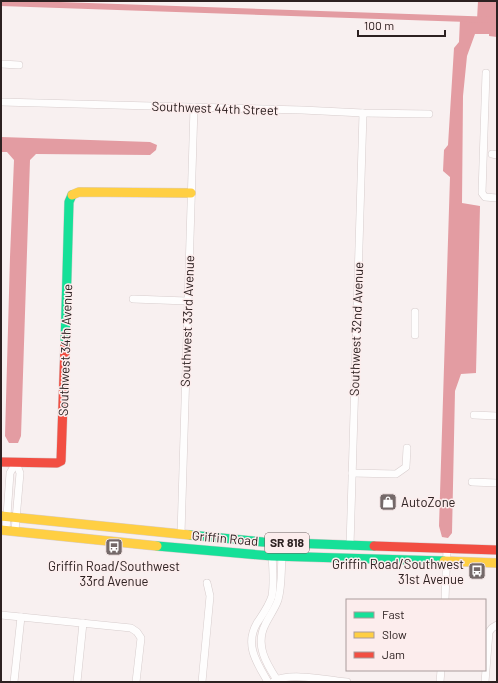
<svg xmlns="http://www.w3.org/2000/svg" width="498" height="683" font-family="Barlow,sans-serif">
  <style>
    .water { fill: #e39ca2 }
    .lines { fill: none; stroke-linecap: round; stroke-linejoin: round }
    .canal { stroke: #e39ca2; stroke-width: 6 }
    .street-casing { stroke: #d7cdcd; stroke-width: 8 }
    .fast-casing { stroke: #d7cdcd; stroke-width: 10 }
    .slow-casing { stroke: #d7cdcd; stroke-width: 10 }
    .jam-casing { stroke: #d7cdcd; stroke-width: 10 }
    .street { stroke: #fefdfd; stroke-width: 7 }
    .fast { stroke: #16e098; stroke-width: 9 }
    .slow { stroke: #ffcf43; stroke-width: 9 }
    .jam { stroke: #f24e42; stroke-width: 9 }
    .labels { text-anchor: middle; stroke-width: 3; stroke-linejoin: round; paint-order: stroke }
    .shield { fill: #fceded; stroke: #6b5e5e; stroke-width: 1 }
    .shield-label { font-size: 12px; font-weight: bold; fill: #2d2121 }
    .street-label { font-size: 13px; fill: #2d2121; stroke: #fceded }
    .poi-label { font-size: 13px; fill: #2d2121; stroke: #fceded; text-anchor: start }
  </style>
  <rect width="100%" height="100%" fill="#f8f0f0"/>
  <!-- water -->
  <g class="water">
    <polygon points="478,1 497,1 497,37 489,36 489,34 475,34 467,56 463,96 462,203 480,206 476,373 461,374 455,391 452,533 448,538 442,537 439,526 450,177 443,171 444,150 448,145 454,48 459,42 460,19 477,20"/>
    <polygon points="1,137 150,142 157,145 156,150 150,155 36,154 30,160 21,436 18,443 9,443 5,436 10,257 14,160 7,152 1,152"/>
  </g>
  <g class="lines">
    <!-- canal -->
    <polyline class="canal" points="1,3 497,20"/>
    <defs>
      <g id="street">
        <polyline points="1,64 19,65"/>
        <polyline points="486,73 482,193 485,197 497,198"/>
        <polyline points="1,102 302,110 363,113 429,114"/>
        <polyline points="492,154 497,155"/>
        <polyline points="133,299 187,301"/>
        <polyline points="415,335 415,312"/>
        <polyline points="474,415 497,416"/>
        <polyline points="352,473 396,474 406,467 407,448"/>
        <polyline points="472,482 497,483"/>
        <polyline points="6,530 10,473 16,463"/>
        <polyline points="15,531 20,473 16,463"/>
        <polyline points="181,534 194,107"/>
        <polyline points="350,546 363,113"/>
        <polyline points="445,600 447,549"/>
        <polyline points="1,615 131,628 137,632 141,638 136,682"/>
        <path d="M277 680C266 663 255 645 265 625 269 616 275 609 278 600 282 586 281 570 282 556"/>
        <path d="M274 681C290 672 327 680 347 682"/>
        <polyline points="14,682 21,617"/>
        <polyline points="77,682 83,623"/>
        <polyline points="202,682 210,596 207,583"/>
        <path d="M268 682C257 663 244 645 257 623 263 614 269 606 272 596 274 583 273 569 272 556"/>
        <polyline points="440,682 441,670"/>
        <polyline points="485,682 489,632 492,628 497,625"/>
      </g>
      <g id="fast">
        <polyline points="65,345 69,202 72,195"/>
        <polyline points="190,535 263,542 374,546"/>
        <polyline points="157,546 272,556 444,561"/>
      </g>
      <g id="slow">
        <polyline points="72,195 79,192 191,193"/>
        <polyline points="1,516 190,535"/>
        <polyline points="1,530 157,546"/>
        <polyline points="444,561 497,563"/>
      </g>
      <g id="jam">
        <polyline points="1,462 57,463 61,461 65,345"/>
        <polyline points="374,546 497,550"/>
      </g>
    </defs>
    <!-- street casing -->
    <use href="#street" class="street-casing"/>
    <!-- fast casing -->
    <use href="#fast" class="fast-casing"/>
    <!-- slow casing -->
    <use href="#slow" class="slow-casing"/>
    <!-- jam casing -->
    <use href="#jam" class="jam-casing"/>
    <!-- street -->
    <use href="#street" class="street"/>
    <!-- fast -->
    <use href="#fast" class="fast"/>
    <!-- slow -->
    <use href="#slow" class="slow"/>
    <!-- jam -->
    <use href="#jam" class="jam"/>
  </g>
  <!-- icons -->
  <defs>
    <symbol id="shop-square" viewBox="-11 -11 22 22"><rect x="-9" y="-9" width="18" height="18" rx="4" fill="#746969" stroke="#fceded"/><path d="M-5-2.5h2.3a2.7 3.5 0 0 1 5.4 0H5L5.5 6h-11ZM-1.5-2.5h3a1.5 2.3 0 0 0-3 0Z" fill="#fff"/></symbol>
    <symbol id="bus-square" viewBox="-11 -11 22 22"><rect x="-9" y="-9" width="18" height="18" rx="4" fill="#746969" stroke="#fceded"/><path d="M-5-6H5V4H4V6H2V4H-2V6H-4V4H-5ZM-3.5-4V0h7V-4ZM-3.5 1.2v1.5H-2V1.2ZM2 1.2v1.5H3.5V1.2Z" fill="#fff"/></symbol>
  </defs>
  <g fill-rule="evenodd">
    <use href="#shop-square" x="378" y="492" width="20" height="20"/>
    <use href="#bus-square" x="104" y="537" width="20" height="20"/>
    <use href="#bus-square" x="467" y="561" width="20" height="20"/>
  </g>
  <g class="labels">
    <!-- shield labels -->
    <rect class="shield" x="265" y="533" width="44" height="20" rx="3"/>
    <g class="shield-label">
      <text x="287" y="547">SR 818</text>
    </g>
    <!-- street labels -->
    <g class="street-label">
      <text transform="translate(215 108) rotate(2)" y="5">Southwest 44th Street</text>
      <text transform="translate(187 321) rotate(-88)" y="5">Southwest 33rd Avenue</text>
      <text transform="translate(356 329) rotate(-88)" y="5">Southwest 32nd Avenue</text>
      <text transform="translate(65 350) rotate(-88)" y="5">Southwest 34th Avenue</text>
      <text transform="translate(225 538) rotate(5)" y="5">Griffin Road</text>
    </g>
    <!-- poi labels -->
    <g class="poi-label">
      <text x="401" y="507">AutoZone</text>
      <text x="464" y="569" text-anchor="end">Griffin Road/Southwest<tspan x="464" dy="15">31st Avenue</tspan></text>
      <text x="114" y="571" text-anchor="middle">Griffin Road/Southwest<tspan x="114" dy="15">33rd Avenue</tspan></text>
    </g>
  </g>
  <!-- border -->
  <rect width="498" height="683" fill="none" stroke="#2d2121" stroke-width="4"/>
  <!-- legend -->
  <rect x="346" y="599" width="140" height="72" fill="#fceded" stroke="#a99b9b"/>
  <rect x="354" y="612" width="20" height="6" fill="#16e098" stroke="#a99b9b"/>
  <text x="382" y="619" font-size="12" fill="#2d2121">Fast</text>
  <rect x="354" y="632" width="20" height="6" fill="#ffcf43" stroke="#a99b9b"/>
  <text x="382" y="639" font-size="12" fill="#2d2121">Slow</text>
  <rect x="354" y="652" width="20" height="6" fill="#f24e42" stroke="#a99b9b"/>
  <text x="382" y="659" font-size="12" fill="#2d2121">Jam</text>
  <!-- scale -->
  <path d="M358 30v6h87v-6" fill="none" stroke="#2d2121" stroke-width="2"/>
  <text x="364" y="30" font-size="12" fill="#2d2121" stroke="#fceded" stroke-width="3" paint-order="stroke">100 m</text>
</svg>
